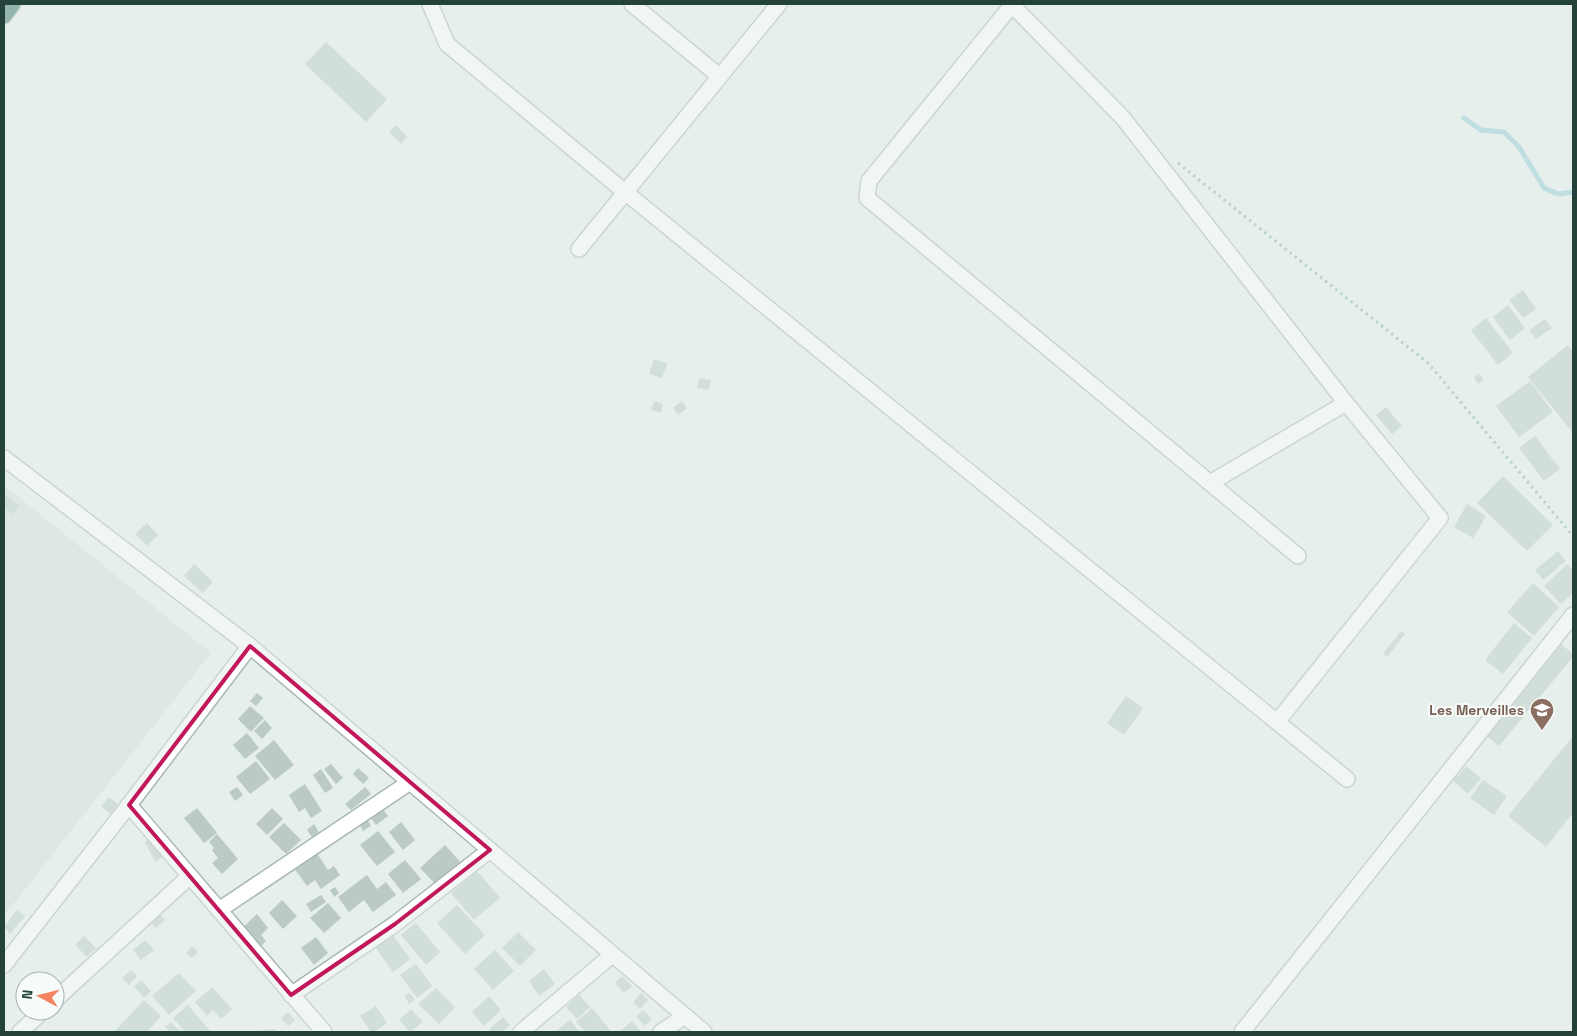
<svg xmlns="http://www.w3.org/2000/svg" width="1577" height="1036" font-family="'Space Grotesk',sans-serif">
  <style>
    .built { fill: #d4dfda }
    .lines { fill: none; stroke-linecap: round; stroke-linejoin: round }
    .stream { stroke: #8ec9d4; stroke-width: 5 }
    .building { fill: #bbcac4 }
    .street-casing { stroke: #a8b8b2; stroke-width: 18 }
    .highway-casing { stroke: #c2cac8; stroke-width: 18 }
    .path { stroke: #86b3a5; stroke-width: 3; stroke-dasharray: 2.5 4; stroke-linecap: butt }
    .street { stroke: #fff; stroke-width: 15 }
    .highway { stroke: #2f6f62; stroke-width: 15 }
    .marked { fill: none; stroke: #c2185b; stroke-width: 4; stroke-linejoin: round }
    .labels { text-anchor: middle; stroke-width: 4; stroke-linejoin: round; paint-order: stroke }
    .education-label { font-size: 14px; font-weight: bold; fill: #785e54; stroke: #f7fbf9; text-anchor: end }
  </style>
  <rect width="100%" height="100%" fill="#e6efeb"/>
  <!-- built -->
  <polygon class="built" points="4,485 211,653 4,916"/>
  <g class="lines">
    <!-- stream -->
    <polyline class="stream" points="1464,118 1481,130 1504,132 1519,147 1544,188 1558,194 1573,192"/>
  </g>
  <!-- building -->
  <g class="building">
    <polygon points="326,42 387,99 366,122 305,64"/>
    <polygon points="396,125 407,137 401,144 389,132"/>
    <polygon points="1523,290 1536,309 1523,318 1509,300"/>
    <polygon points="1508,305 1525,328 1510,340 1493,317"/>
    <polygon points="1486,318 1513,353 1498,365 1471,330"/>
    <polygon points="1545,319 1552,328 1536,339 1529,330"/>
    <polygon points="1568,345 1573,352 1573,433 1528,377"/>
    <polygon points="654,359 667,364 662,378 649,374"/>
    <polygon points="1480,374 1484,380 1478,384 1474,377"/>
    <polygon points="699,378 711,380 709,390 697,388"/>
    <polygon points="1530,381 1553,412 1519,437 1496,406"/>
    <polygon points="654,401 663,404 661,413 651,410"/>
    <polygon points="682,401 687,408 678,415 673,408"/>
    <polygon points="1386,407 1402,426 1392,434 1376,415"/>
    <polygon points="1535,436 1560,469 1544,481 1519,448"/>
    <polygon points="1503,476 1553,525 1527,551 1477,503"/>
    <polygon points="4,494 19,506 12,514 4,508"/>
    <polygon points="1467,504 1486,516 1473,538 1454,527"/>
    <polygon points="147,523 158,535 147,546 135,534"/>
    <polygon points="1558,551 1566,561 1543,580 1535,570"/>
    <polygon points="194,564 213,582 203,593 184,576"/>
    <polygon points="1567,564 1573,571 1573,593 1561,604 1544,586"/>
    <polygon points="1533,583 1559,607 1534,636 1507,612"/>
    <polygon points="1514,623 1532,638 1503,674 1485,660"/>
    <polygon points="1401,631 1405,634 1387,657 1383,654"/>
    <polygon points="1561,644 1573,654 1573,657 1499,746 1485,735"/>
    <polygon points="257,693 263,698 256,706 250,701"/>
    <polygon points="1126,696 1143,708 1124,735 1107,723"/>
    <polygon points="250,706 264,718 251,732 238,719"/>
    <polygon points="265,720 272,728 262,739 254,731"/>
    <polygon points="247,733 259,748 245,759 233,745"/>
    <polygon points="1573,736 1573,813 1546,847 1508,816"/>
    <polygon points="274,740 294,765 275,780 255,756"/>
    <polygon points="256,761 270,779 250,794 236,777"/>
    <polygon points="331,764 343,778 336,784 324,769"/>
    <polygon points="1466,766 1481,778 1468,794 1453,781"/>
    <polygon points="358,768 369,778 363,784 353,774"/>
    <polygon points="321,769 333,788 325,793 313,775"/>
    <polygon points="1483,780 1507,796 1494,815 1470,798"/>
    <polygon points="305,784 322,811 311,818 305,808 299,812 289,795"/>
    <polygon points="237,787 243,795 235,801 229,792"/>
    <polygon points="365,787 371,794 351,810 345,804"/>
    <polygon points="109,797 118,804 110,814 101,806"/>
    <polygon points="197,808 217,833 204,843 184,818"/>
    <polygon points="272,808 283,819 267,835 256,824"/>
    <polygon points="382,808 388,816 376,825 370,817"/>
    <polygon points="367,819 371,826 363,831 359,823"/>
    <polygon points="401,822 415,840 403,850 389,832"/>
    <polygon points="284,823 301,840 286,854 269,837"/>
    <polygon points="314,824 319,832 312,837 307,830"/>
    <polygon points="378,831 395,852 377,866 360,845"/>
    <polygon points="217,834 238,859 222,874 212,863 218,858 212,850 214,848 209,842"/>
    <polygon points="153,837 163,857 155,862 145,842"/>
    <polygon points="445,845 462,864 436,885 420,868"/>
    <polygon points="316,852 328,870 334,866 340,875 321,889 315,880 307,886 294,868"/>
    <polygon points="405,860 421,879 403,893 388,874"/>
    <polygon points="477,871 500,898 474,920 451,893"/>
    <polygon points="367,875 377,889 386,882 396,895 373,912 364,900 349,912 338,897"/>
    <polygon points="335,887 339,893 334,897 330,890"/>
    <polygon points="321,895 326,902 311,912 306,904"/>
    <polygon points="282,900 297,916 283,929 269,913"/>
    <polygon points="328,903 341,918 324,933 310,918"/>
    <polygon points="457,905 485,935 465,954 437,923"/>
    <polygon points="17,910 25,916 10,934 4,927"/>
    <polygon points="157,911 165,920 156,928 148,919"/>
    <polygon points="257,914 268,928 261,935 266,941 259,948 242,928"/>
    <polygon points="416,923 440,952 426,965 401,935"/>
    <polygon points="518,932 536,950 520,966 502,948"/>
    <polygon points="393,935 410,959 393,972 376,948"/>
    <polygon points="84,936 96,948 87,957 75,945"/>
    <polygon points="316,937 328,953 314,965 301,948"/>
    <polygon points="145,940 154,950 141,960 133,950"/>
    <polygon points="192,946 198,952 192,958 186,953"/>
    <polygon points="495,950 514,971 493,990 474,969"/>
    <polygon points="416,964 432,986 417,998 400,975"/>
    <polygon points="544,969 555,984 539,996 529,981"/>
    <polygon points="131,970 137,976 129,985 122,978"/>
    <polygon points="179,973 196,991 169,1015 152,996"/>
    <polygon points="622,976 632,986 624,993 615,983"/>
    <polygon points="141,980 151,991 144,998 134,987"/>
    <polygon points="212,987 232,1009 221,1019 213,1010 207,1016 195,1002"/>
    <polygon points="436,988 455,1007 439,1024 418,1004"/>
    <polygon points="410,993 415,1000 409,1004 405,996"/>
    <polygon points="641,993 648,1000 640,1009 633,1002"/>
    <polygon points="579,995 590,1007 577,1019 566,1007"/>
    <polygon points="489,996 501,1010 484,1026 472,1012"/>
    <polygon points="144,1000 161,1016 147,1032 114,1032"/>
    <polygon points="188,1005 211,1032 185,1032 173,1018"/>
    <polygon points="376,1006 387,1023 374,1032 371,1032 360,1016"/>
    <polygon points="592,1008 611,1031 610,1032 585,1032 576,1022"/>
    <polygon points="411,1009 423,1022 410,1032 399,1020"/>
    <polygon points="643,1010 652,1019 645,1026 636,1017"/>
    <polygon points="288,1012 295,1020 288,1026 281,1018"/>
    <polygon points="503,1017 510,1025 502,1032 492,1032 489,1029"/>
    <polygon points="570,1020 580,1032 555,1032"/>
    <polygon points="632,1021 641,1032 619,1032"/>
    <polygon points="171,1022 181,1032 170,1032 165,1027"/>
    <polygon points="275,1029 275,1032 258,1032 258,1031"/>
  </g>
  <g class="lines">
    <defs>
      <g id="street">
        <polyline points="430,4 447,44 625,192 1347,779"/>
        <polyline points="632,4 719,76"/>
        <polyline points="1011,4 1123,118 1346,403 1440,518 1277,722"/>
        <polyline points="1012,5 869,181 867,198 1298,556"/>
        <polyline points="579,249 779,4"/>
        <polyline points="4,458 250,646 129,805 4,965"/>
        <polyline points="1210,483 1346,403"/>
        <polyline points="250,646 704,1032"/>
        <polyline points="129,805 324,1032"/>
        <polyline points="219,910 410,782"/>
        <polyline points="291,995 395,924 490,850"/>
        <polyline points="55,1000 190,876"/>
        <polyline points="20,1032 43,1011"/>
        <polyline points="521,1032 612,955"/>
        <polyline points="661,1032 685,1016"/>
        <polyline points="1242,1032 1573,615"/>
      </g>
      <polyline id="highway" points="4,16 13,4"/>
    </defs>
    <!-- street casing -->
    <use href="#street" class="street-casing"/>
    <!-- highway casing -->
    <use href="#highway" class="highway-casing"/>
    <!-- path -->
    <polyline class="path" points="1178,163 1428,363 1573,536"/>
    <!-- street -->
    <use href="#street" class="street"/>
    <!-- highway -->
    <use href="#highway" class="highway"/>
  </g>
  <!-- marked area -->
  <path d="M0 0H1577V1036H0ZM250 646 490 850 395 924 291 995 129 805Z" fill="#e6efeb" fill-opacity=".55" fill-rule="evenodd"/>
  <path class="marked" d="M250 646 490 850 395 924 291 995 129 805Z"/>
  <!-- icons -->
  <defs>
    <symbol id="school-pin" viewBox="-11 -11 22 30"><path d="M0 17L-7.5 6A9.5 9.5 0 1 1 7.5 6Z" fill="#8d6e63" stroke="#f7fbf9"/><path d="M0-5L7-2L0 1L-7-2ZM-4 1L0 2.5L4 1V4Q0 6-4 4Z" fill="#fff"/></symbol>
  </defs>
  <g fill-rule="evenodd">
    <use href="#school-pin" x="1528" y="696" width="28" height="38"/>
  </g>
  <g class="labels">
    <!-- education labels -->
    <g class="education-label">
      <text x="1524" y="715">Les Merveilles</text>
    </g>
  </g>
  <!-- border -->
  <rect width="1577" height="1036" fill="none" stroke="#24423a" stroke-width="10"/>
  <!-- north arrow -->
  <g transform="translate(40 996) rotate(277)"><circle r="24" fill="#f7fbf9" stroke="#a3b1ad"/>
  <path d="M0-4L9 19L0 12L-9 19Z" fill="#f4845f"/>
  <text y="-8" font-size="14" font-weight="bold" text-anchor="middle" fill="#24423a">N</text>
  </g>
</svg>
